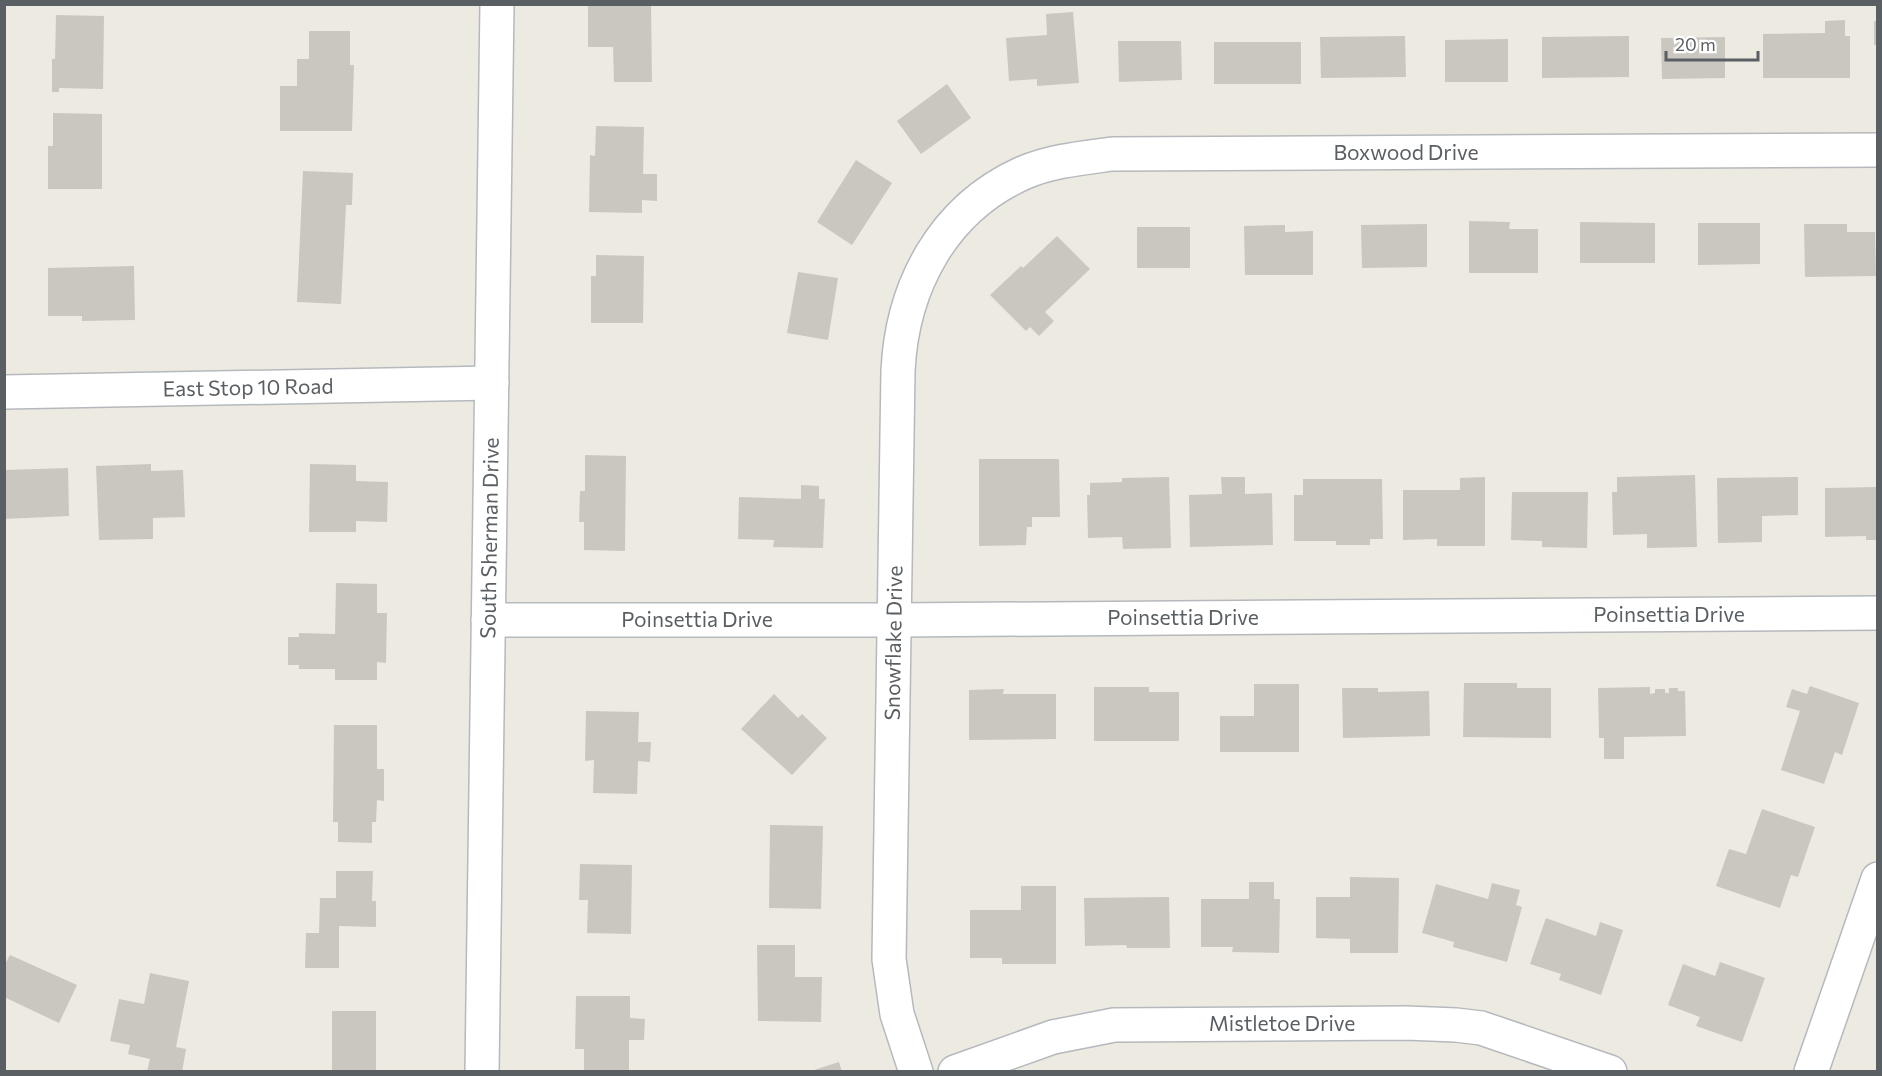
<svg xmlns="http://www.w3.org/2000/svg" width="1882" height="1076" font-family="Commissioner,sans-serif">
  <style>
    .building { fill: #cac7c1 }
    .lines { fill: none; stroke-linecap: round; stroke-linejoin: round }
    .minor-casing { stroke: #b5b9bd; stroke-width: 36 }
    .minor { stroke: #fff; stroke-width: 33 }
    .labels { text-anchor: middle; stroke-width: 5; stroke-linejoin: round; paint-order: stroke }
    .street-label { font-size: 21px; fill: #5a5f63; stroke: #fff }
  </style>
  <rect width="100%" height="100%" fill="#edeae2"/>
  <!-- building -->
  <g class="building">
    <polygon points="588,4 651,4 652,82 614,82 613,47 588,47"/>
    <polygon points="1073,12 1079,83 1037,86 1037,79 1009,81 1006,38 1047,35 1046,14"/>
    <polygon points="56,15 104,16 103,89 59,88 59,92 52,92 52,59 55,59"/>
    <polygon points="1845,20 1845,36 1850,36 1850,78 1763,78 1763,34 1825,33 1825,21"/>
    <rect x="1874" y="21" width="4" height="24"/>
    <polygon points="309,31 350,31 350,65 354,65 352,131 280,131 280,86 297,86 297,59 309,59"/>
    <polygon points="1405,36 1406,77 1321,78 1320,37"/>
    <polygon points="1629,36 1629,77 1542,78 1542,37"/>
    <polygon points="1725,37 1725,78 1662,79 1661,38"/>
    <polygon points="1508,39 1508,82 1445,82 1445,40"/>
    <polygon points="1118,41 1181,41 1182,80 1119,82"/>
    <rect x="1214" y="42" width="87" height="42"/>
    <polygon points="947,84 971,118 921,154 897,121"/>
    <polygon points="53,113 102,114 102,189 48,189 48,146 53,146"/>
    <polygon points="596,126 644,127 643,174 657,174 657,201 642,200 642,213 589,212 590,155 595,156"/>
    <polygon points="856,160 892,183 852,245 817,222"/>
    <polygon points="303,171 353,173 352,205 346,205 341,304 297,302"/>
    <polygon points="1469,221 1510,222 1509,229 1538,229 1538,273 1469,273"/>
    <polygon points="1580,222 1655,223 1655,263 1580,263"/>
    <polygon points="1698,223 1760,223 1760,264 1698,265"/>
    <polygon points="1427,224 1427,267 1362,268 1361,225"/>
    <polygon points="1804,224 1847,224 1847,232 1875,232 1876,276 1805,277"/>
    <polygon points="1285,225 1285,232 1313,231 1313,275 1245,275 1244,226"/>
    <rect x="1137" y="227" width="53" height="41"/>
    <polygon points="1057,236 1090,269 1045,312 1054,321 1039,336 1030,327 1026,331 990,295 1021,266 1023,268"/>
    <polygon points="596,255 644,256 643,323 591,323 591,276 596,276"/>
    <polygon points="134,266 135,320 82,321 82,316 48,316 48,268"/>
    <polygon points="798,272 838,278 828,340 787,333"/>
    <polygon points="585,455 626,456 625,551 584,550 584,522 579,522 580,491 585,491"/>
    <polygon points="979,459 1059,459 1060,517 1032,517 1032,527 1027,527 1026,545 979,546"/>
    <polygon points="151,464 151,471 183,470 185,517 153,518 153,539 99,540 96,466"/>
    <polygon points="310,464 356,465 356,481 388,482 387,522 356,521 356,532 309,532"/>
    <polygon points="68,468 69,516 4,519 4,470"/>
    <polygon points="1695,475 1697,547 1647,548 1647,534 1613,535 1612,492 1617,492 1617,477"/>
    <polygon points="1169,477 1171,548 1123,549 1122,537 1088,538 1087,495 1090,495 1090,483 1122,482 1122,478"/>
    <polygon points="1221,477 1245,477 1245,494 1272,493 1273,545 1190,547 1189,495 1222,494"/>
    <polygon points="1485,477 1485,546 1437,546 1437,539 1403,540 1403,490 1460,490 1460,478"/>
    <polygon points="1798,477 1798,515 1762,516 1762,542 1718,543 1717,478"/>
    <polygon points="1303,479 1382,479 1383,539 1370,539 1370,545 1336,545 1336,541 1294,541 1294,495 1303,495"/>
    <polygon points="801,485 819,486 819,499 825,499 823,548 773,547 774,540 738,539 739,497 801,499"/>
    <polygon points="1878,487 1878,540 1866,540 1866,536 1825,537 1825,488"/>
    <polygon points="1512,492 1588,492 1587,548 1542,547 1542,541 1511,540"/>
    <polygon points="336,583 377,584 377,613 387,613 386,663 377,662 377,680 335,680 335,669 299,669 299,665 288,665 288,637 299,637 299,633 335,634"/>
    <polygon points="1464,683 1517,683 1517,688 1551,688 1551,738 1463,737"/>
    <polygon points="1254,684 1299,684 1299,752 1220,752 1220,716 1254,716"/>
    <polygon points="1810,686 1859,703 1842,755 1835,752 1824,784 1781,770 1800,711 1786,707 1792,689 1807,694"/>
    <polygon points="1094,687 1149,687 1149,692 1179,692 1179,741 1094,741"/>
    <polygon points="1650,687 1650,694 1655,693 1655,689 1665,689 1665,693 1669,693 1669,688 1678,688 1678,691 1685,691 1686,736 1624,737 1624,759 1604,759 1604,738 1599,738 1598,688"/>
    <polygon points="1342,688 1378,688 1378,692 1429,691 1430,736 1343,738"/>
    <polygon points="1004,689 1003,694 1056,694 1056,739 969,740 969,690"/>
    <polygon points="774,694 798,718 802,714 827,738 792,775 741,729"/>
    <polygon points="586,711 639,712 638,742 651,742 650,762 638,761 637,794 593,793 594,760 585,761"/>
    <polygon points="334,725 377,725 377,769 384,769 384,801 377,800 376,822 372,822 372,843 338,842 338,822 333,822"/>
    <polygon points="1762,809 1815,827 1798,877 1791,875 1780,908 1716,886 1729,849 1746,854"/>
    <polygon points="770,825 823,826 821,909 769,908"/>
    <polygon points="580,864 632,865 631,934 587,933 588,900 579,900"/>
    <polygon points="336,871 373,871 372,901 376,901 376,927 339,926 339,968 305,968 306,933 319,933 320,898 336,898"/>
    <polygon points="1350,877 1399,878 1398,953 1350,953 1350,939 1316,938 1316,897 1350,897"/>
    <polygon points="1249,882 1274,882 1274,899 1280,899 1279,953 1232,952 1233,947 1201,947 1201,899 1249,899"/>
    <polygon points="1492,883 1520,890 1516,905 1522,907 1507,962 1453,947 1454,942 1422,933 1436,884 1488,899"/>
    <polygon points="1021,886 1056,886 1056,964 1002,964 1002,958 970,958 970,910 1021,910"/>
    <polygon points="1169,897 1170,948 1127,948 1126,945 1085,946 1084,898"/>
    <polygon points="1546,918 1596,936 1600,922 1623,930 1601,995 1559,980 1561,974 1530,964"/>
    <polygon points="757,945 795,945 795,977 822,977 821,1022 758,1021"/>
    <polygon points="10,955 77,985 59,1023 4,997 4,966"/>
    <polygon points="1720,962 1765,978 1742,1042 1696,1026 1700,1017 1668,1005 1683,964 1715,976"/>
    <polygon points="150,973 189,981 176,1047 186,1049 182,1072 147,1072 150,1059 128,1054 130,1045 110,1041 119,999 144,1004"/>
    <polygon points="576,996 630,996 630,1018 645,1019 644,1040 629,1040 629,1072 584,1072 584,1049 575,1049"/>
    <rect x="332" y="1011" width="44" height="61"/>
    <polygon points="839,1062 842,1072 811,1072 811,1071"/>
  </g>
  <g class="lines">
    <defs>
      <g id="minor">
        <polyline points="4,392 492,383"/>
        <polyline points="488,620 895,620 1878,613"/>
        <polyline points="482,1072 497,4"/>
        <path d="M916 1072 897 1014 889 959 898 371C902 286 943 209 1023 173 1051 161 1082 158 1112 154L1878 150"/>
        <polyline points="955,1072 1053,1037 1114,1025 1406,1023 1456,1025 1481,1028 1610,1072"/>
        <polyline points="1811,1072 1878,879"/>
      </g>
    </defs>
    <!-- minor casing -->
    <use href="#minor" class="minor-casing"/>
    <!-- minor -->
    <use href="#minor" class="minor"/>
  </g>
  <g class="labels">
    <!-- street labels -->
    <g class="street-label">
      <text x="1406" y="160">Boxwood Drive</text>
      <text transform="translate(248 388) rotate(-1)" y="7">East Stop 10 Road</text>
      <text transform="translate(490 538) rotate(-89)" y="7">South Sherman Drive</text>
      <text x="1669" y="622">Poinsettia Drive</text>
      <text x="1183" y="625">Poinsettia Drive</text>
      <text x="697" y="627">Poinsettia Drive</text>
      <text transform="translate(894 643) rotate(-89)" y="7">Snowflake Drive</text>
      <text x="1282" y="1031">Mistletoe Drive</text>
    </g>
  </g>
  <!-- border -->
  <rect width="1882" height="1076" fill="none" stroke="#5a5f63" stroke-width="12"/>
  <!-- scale -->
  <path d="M1666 51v9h92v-9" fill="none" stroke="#5a5f63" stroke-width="3"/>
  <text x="1675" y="51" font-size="18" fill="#5a5f63" stroke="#ffffff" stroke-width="4.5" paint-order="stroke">20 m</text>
</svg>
